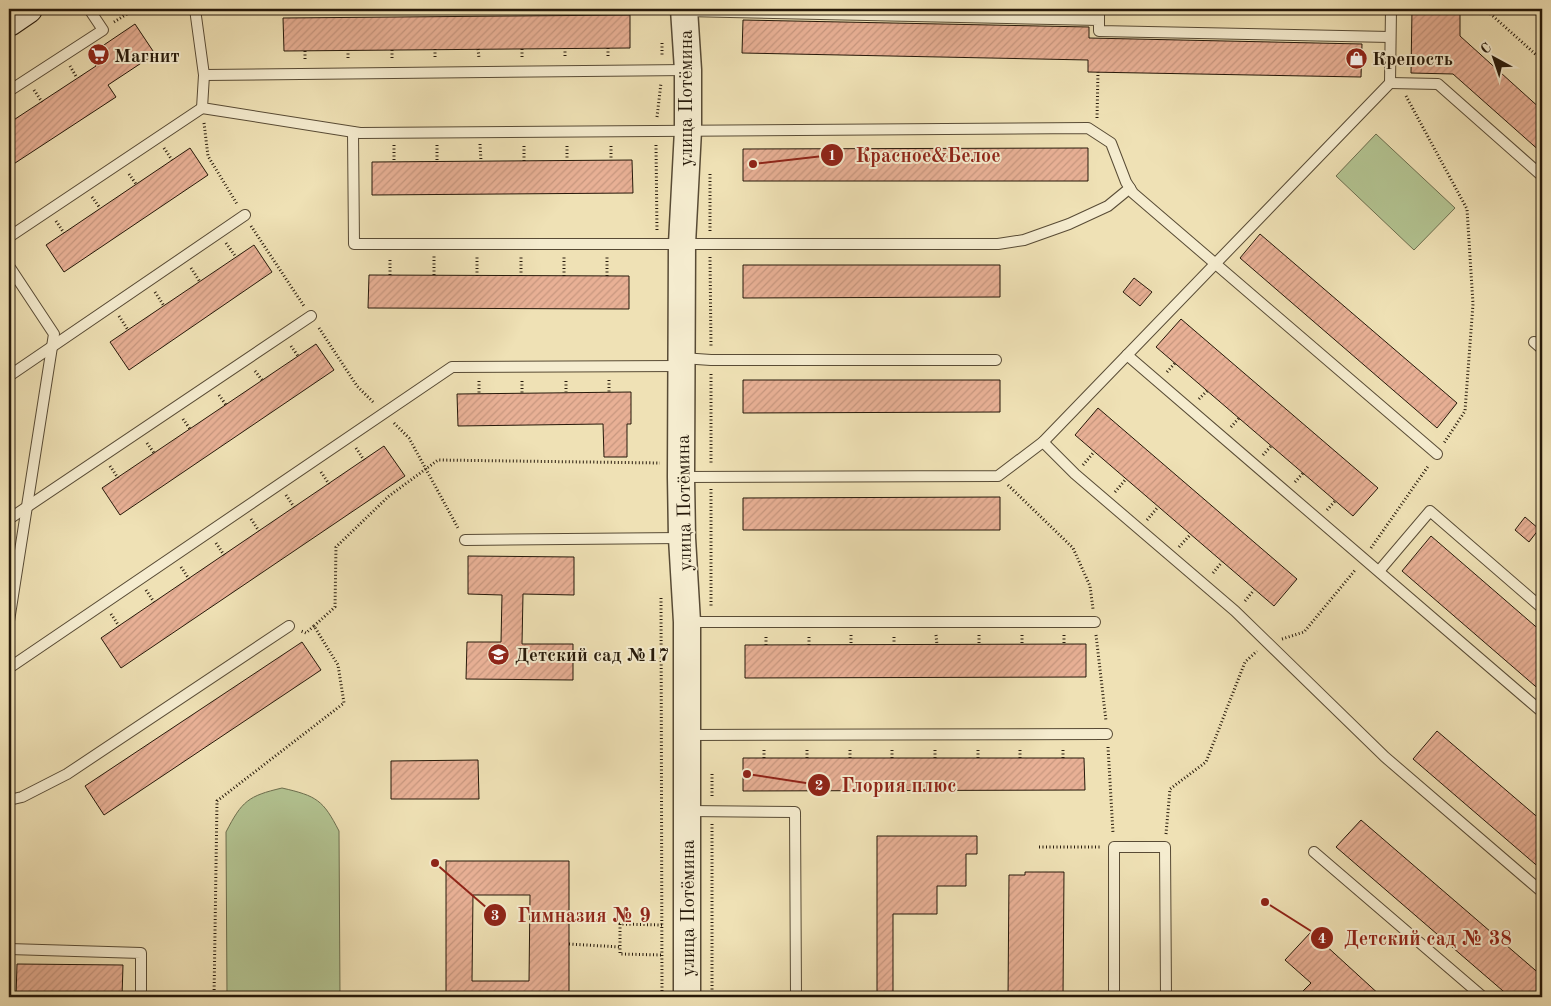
<svg xmlns="http://www.w3.org/2000/svg" width="1551" height="1006" font-family="'Old Standard TT',serif">
  <style>
    .pitch { fill: #b3c492; stroke: #6c6e4e }
    .building { fill: url(#building-hatch); stroke: #26190a; fill-rule: evenodd }
    .lines { fill: none; stroke-linecap: round; stroke-linejoin: round }
    .service-casing { stroke: #584b35; stroke-width: 12 }
    .tertiary-casing { stroke: #584b35; stroke-width: 29 }
    .secondary-casing { stroke: #26190a; stroke-width: 30 }
    .path { stroke: #26190a; stroke-width: 3; stroke-dasharray: 1 2.5; stroke-linecap: butt }
    .service { stroke: #f5eccf; stroke-width: 10 }
    .tertiary { stroke: #f5eccf; stroke-width: 26 }
    .secondary { stroke: #f5eccf; stroke-width: 28 }
    .labels { text-anchor: middle; stroke-width: 4; stroke-linejoin: round; paint-order: stroke }
    .poi-label { font-size: 19px; font-weight: bold; fill: #26190a; stroke: #f5eccf; text-anchor: start }
    .street-label { font-size: 19px; fill: #26190a; stroke: #f5eccf }
    .leader { fill: none; stroke: #8f2418; stroke-width: 2 }
    .callout-dot { fill: #8f2418; stroke: #f5eccf; stroke-width: 2 }
    .mark-label { font-size: 15px; text-anchor: middle; font-weight: bold; fill: #fff }
    .callout-label { font-size: 20px; text-anchor: middle; font-weight: bold; fill: #8f2418; stroke: #f5eccf; stroke-width: 4; stroke-linejoin: round; paint-order: stroke }
  </style>
  <defs>
    <pattern id="building-hatch" width="6" height="6" patternUnits="userSpaceOnUse" patternTransform="scale(1.25)"><rect width="6" height="6" fill="#e8b095"/><path d="M-1 1l2-2M0 6l6-6M5 7l2-2" fill="none" stroke="#c7977f"/></pattern>
  </defs>
  <rect width="100%" height="100%" fill="#efe1b5"/>
  <filter id="stains"><feTurbulence type="fractalNoise" baseFrequency=".004" numOctaves="4"/><feColorMatrix values="0 0 0 0 .2 0 0 0 0 .09 0 0 0 0 .02 0 0 0 .5 -.17"/></filter>
  <radialGradient id="worn" r=".72"><stop offset=".6" stop-color="#630" stop-opacity="0"/><stop offset="1" stop-color="#630" stop-opacity=".3"/></radialGradient>
  <!-- pitch -->
  <g class="pitch">
    <polygon points="1376,134 1455,208 1414,250 1336,176"/>
    <path d="M282 788C317 796 323 800 339 831L340 997H227L226 832C242 801 248 796 282 788Z"/>
  </g>
  <!-- building -->
  <g class="building">
    <polygon points="1412,9 1460,9 1460,36 1542,110 1542,153 1453,74 1411,73"/>
    <polygon points="630,15 630,48 284,51 283,18"/>
    <polygon points="743,20 1089,27 1089,38 1362,44 1361,77 1088,72 1088,60 742,53"/>
    <polygon points="135,24 155,54 108,85 116,97 9,167 9,123 96,66 89,55"/>
    <polygon points="190,148 208,175 64,272 46,245"/>
    <polygon points="1088,148 1088,181 743,181 743,149"/>
    <polygon points="632,160 633,193 372,195 372,162"/>
    <polygon points="1260,234 1457,403 1437,428 1240,258"/>
    <polygon points="254,245 272,272 129,370 110,342"/>
    <polygon points="743,265 1000,265 1000,297 743,298"/>
    <polygon points="369,275 629,276 629,309 368,308"/>
    <polygon points="1134,278 1152,292 1140,306 1123,292"/>
    <polygon points="1181,319 1378,488 1353,516 1156,347"/>
    <polygon points="316,344 334,370 120,515 102,488"/>
    <polygon points="743,380 1000,380 1000,412 743,413"/>
    <polygon points="631,392 631,424 627,424 627,457 604,457 603,424 458,426 457,394"/>
    <polygon points="1098,408 1297,579 1274,606 1075,435"/>
    <polygon points="384,446 405,476 121,668 101,638"/>
    <polygon points="1000,497 1000,530 743,530 743,498"/>
    <polygon points="1525,517 1539,529 1529,542 1515,530"/>
    <polygon points="1431,536 1542,632 1542,692 1402,571"/>
    <polygon points="468,556 574,557 574,595 523,594 522,644 573,644 573,680 466,679 467,642 501,642 502,595 468,594"/>
    <polygon points="302,642 321,670 104,815 85,786"/>
    <polygon points="1086,644 1086,677 745,678 745,645"/>
    <polygon points="1437,731 1542,821 1542,870 1413,759"/>
    <polygon points="743,758 1084,758 1085,790 743,791"/>
    <polygon points="478,760 479,799 391,799 391,761"/>
    <polygon points="1361,820 1542,976 1542,997 1510,997 1336,847"/>
    <polygon points="877,836 977,836 977,854 966,854 966,886 937,886 937,914 893,914 893,997 877,997"/>
    <path d="M446 861H569V997H446ZM473 895H530L529 981H472Z"/>
    <polygon points="1025,872 1064,872 1063,997 1008,997 1009,875 1025,875"/>
    <polygon points="1311,932 1382,997 1297,997 1311,983 1285,960"/>
    <polygon points="17,964 123,965 122,997 16,997"/>
  </g>
  <g class="lines">
    <defs>
      <g id="service">
        <polyline points="195,9 204,75 687,70"/>
        <polyline points="685,11 1099,20 1099,31 1390,37"/>
        <polyline points="1099,20 1099,9"/>
        <polyline points="204,75 202,108 360,133 1088,128 1111,143 1126,182 1133,193 1437,454"/>
        <polyline points="1390,83 1438,84 1542,176"/>
        <polyline points="9,91 103,30 89,9"/>
        <polyline points="353,132 354,244 998,244 1024,240 1069,224 1108,206 1130,188"/>
        <polyline points="9,237 202,108"/>
        <polyline points="9,266 54,334 9,621"/>
        <polyline points="1534,342 1542,349"/>
        <polyline points="1127,355 1542,712"/>
        <polyline points="682,358 711,360 996,360"/>
        <polyline points="9,376 245,215"/>
        <polyline points="1043,442 1075,474 1235,611 1385,757 1542,892"/>
        <polyline points="681,477 998,476 1043,442 1390,83 1391,9"/>
        <polyline points="9,519 311,316"/>
        <polyline points="465,540 681,538"/>
        <polyline points="1379,571 1430,511 1542,608"/>
        <polyline points="688,622 1095,622"/>
        <polyline points="9,668 452,367 680,366"/>
        <polyline points="688,735 1107,734"/>
        <polyline points="9,800 22,797 67,774 289,626"/>
        <polyline points="688,811 795,812 796,997"/>
        <polyline points="1314,852 1483,997"/>
        <polyline points="9,949 141,953 141,997"/>
        <polyline points="1114,997 1114,847 1165,847 1166,997"/>
      </g>
      <polyline id="tertiary" points="684,9 688,70 688,130 682,244 681,477 682,538 687,622 687,997"/>
      <polyline id="secondary" points="9,22 28,9"/>
    </defs>
    <!-- service casing -->
    <use href="#service" class="service-casing"/>
    <!-- tertiary casing -->
    <use href="#tertiary" class="tertiary-casing"/>
    <!-- secondary casing -->
    <use href="#secondary" class="secondary-casing"/>
    <!-- path -->
    <g class="path">
      <polyline points="1485,9 1542,60"/>
      <polyline points="114,22 135,9"/>
      <polyline points="662,43 662,57"/>
      <polyline points="565,48 565,58"/>
      <polyline points="608,48 608,57"/>
      <polyline points="435,49 435,59"/>
      <polyline points="478,49 479,58"/>
      <polyline points="522,49 522,58"/>
      <polyline points="348,50 348,59"/>
      <polyline points="392,50 392,59"/>
      <polyline points="305,51 305,60"/>
      <polyline points="70,66 77,78"/>
      <polyline points="34,90 42,102"/>
      <polyline points="1406,96 1467,209 1473,304 1465,411 1444,443"/>
      <polyline points="657,117 661,83"/>
      <polyline points="1097,118 1098,72"/>
      <polyline points="204,123 208,156 237,204"/>
      <polyline points="480,144 481,161"/>
      <polyline points="394,145 394,162"/>
      <polyline points="437,145 437,162"/>
      <polyline points="656,145 657,232"/>
      <polyline points="524,146 524,161"/>
      <polyline points="567,146 567,160"/>
      <polyline points="611,146 611,160"/>
      <polyline points="164,148 172,160"/>
      <polyline points="129,174 136,184"/>
      <polyline points="710,174 710,231"/>
      <polyline points="92,197 100,208"/>
      <polyline points="56,221 64,233"/>
      <polyline points="251,226 304,306"/>
      <polyline points="226,243 236,257"/>
      <polyline points="710,257 711,346"/>
      <polyline points="191,268 200,282"/>
      <polyline points="390,275 390,259"/>
      <polyline points="434,275 434,256"/>
      <polyline points="477,276 477,256"/>
      <polyline points="521,276 521,256"/>
      <polyline points="564,276 564,256"/>
      <polyline points="607,276 607,256"/>
      <polyline points="155,292 164,306"/>
      <polyline points="119,316 128,330"/>
      <polyline points="319,328 357,386 374,403"/>
      <polyline points="291,346 298,356"/>
      <polyline points="255,371 262,380"/>
      <polyline points="1167,372 1175,363"/>
      <polyline points="711,374 711,463"/>
      <polyline points="609,380 609,392"/>
      <polyline points="479,381 479,393"/>
      <polyline points="522,381 522,393"/>
      <polyline points="566,381 566,392"/>
      <polyline points="219,395 226,405"/>
      <polyline points="1199,399 1207,391"/>
      <polyline points="183,419 190,429"/>
      <polyline points="394,423 409,438 458,528"/>
      <polyline points="1231,427 1239,418"/>
      <polyline points="147,443 154,453"/>
      <polyline points="356,448 364,460"/>
      <polyline points="1263,455 1271,446"/>
      <polyline points="1083,465 1094,452"/>
      <polyline points="110,466 118,478"/>
      <polyline points="321,472 329,484"/>
      <polyline points="1295,482 1303,473"/>
      <polyline points="1008,485 1073,548 1090,586 1093,609"/>
      <polyline points="711,489 711,608"/>
      <polyline points="1115,492 1126,479"/>
      <polyline points="286,495 294,507"/>
      <polyline points="1327,510 1335,501"/>
      <polyline points="251,519 259,531"/>
      <polyline points="1147,520 1158,507"/>
      <polyline points="216,543 224,555"/>
      <polyline points="1179,547 1190,535"/>
      <polyline points="1371,548 1429,465"/>
      <polyline points="181,567 189,579"/>
      <polyline points="1213,573 1222,562"/>
      <polyline points="146,590 154,602"/>
      <polyline points="661,598 662,997"/>
      <polyline points="1245,601 1254,590"/>
      <polyline points="111,614 119,626"/>
      <polyline points="314,626 335,607 336,547 389,496 438,460 660,463"/>
      <polyline points="851,635 851,645"/>
      <polyline points="936,635 937,645"/>
      <polyline points="979,635 979,644"/>
      <polyline points="1022,635 1022,644"/>
      <polyline points="1064,635 1064,644"/>
      <polyline points="1096,635 1106,721"/>
      <polyline points="1282,639 1304,632 1356,569"/>
      <polyline points="766,645 766,635"/>
      <polyline points="809,645 809,635"/>
      <polyline points="894,645 894,635"/>
      <polyline points="1108,747 1113,833"/>
      <polyline points="764,758 764,749"/>
      <polyline points="807,758 807,749"/>
      <polyline points="850,758 850,749"/>
      <polyline points="892,758 892,749"/>
      <polyline points="935,758 935,749"/>
      <polyline points="978,758 978,748"/>
      <polyline points="1020,758 1020,748"/>
      <polyline points="1063,758 1063,748"/>
      <polyline points="712,774 712,798"/>
      <polyline points="712,824 712,997"/>
      <polyline points="1166,834 1170,789 1206,762 1245,662 1257,651"/>
      <polyline points="1039,847 1101,847"/>
      <polyline points="662,925 620,924 620,954 662,955"/>
      <polyline points="569,944 620,947"/>
      <polyline points="214,997 217,801 344,703 338,665 314,626 306,633 301,631"/>
    </g>
    <!-- service -->
    <use href="#service" class="service"/>
    <!-- tertiary -->
    <use href="#tertiary" class="tertiary"/>
    <!-- secondary -->
    <use href="#secondary" class="secondary"/>
  </g>
  <!-- icons -->
  <defs>
    <symbol id="supermarket-disc" viewBox="-11 -11 22 22"><circle r="9.5" fill="#8f2418" stroke="#f5eccf"/><path d="M-6-5.5h2.5l.6 2H6L4.5 2H-2.5L-4.4-4H-6ZM-1.5 3.2a1.3 1.3 0 1 0 .1 0ZM3 3.2a1.3 1.3 0 1 0 .1 0Z" fill="#fff"/></symbol>
    <symbol id="shop-disc" viewBox="-11 -11 22 22"><circle r="9.5" fill="#8f2418" stroke="#f5eccf"/><path d="M-5-2.5h2.3a2.7 3.5 0 0 1 5.4 0H5L5.5 6h-11ZM-1.5-2.5h3a1.5 2.3 0 0 0-3 0Z" fill="#fff"/></symbol>
    <symbol id="school-disc" viewBox="-11 -11 22 22"><circle r="9.5" fill="#8f2418" stroke="#f5eccf"/><path d="M0-5L7-2L0 1L-7-2ZM-4 1L0 2.5L4 1V4Q0 6-4 4Z" fill="#fff"/></symbol>
  </defs>
  <g fill-rule="evenodd">
    <use href="#supermarket-disc" x="86" y="42" width="25" height="25"/>
    <use href="#shop-disc" x="1344" y="46" width="25" height="25"/>
    <use href="#school-disc" x="486" y="642" width="25" height="25"/>
  </g>
  <g class="labels">
    <!-- poi labels -->
    <g class="poi-label">
      <text x="114" y="62">Магнит</text>
      <text x="1372" y="65">Крепость</text>
      <text x="515" y="661">Детский сад №17</text>
    </g>
    <!-- street labels -->
    <g class="street-label">
      <text transform="translate(685 98) rotate(-90)" y="7">улица Потёмина</text>
      <text transform="translate(683 503) rotate(-91)" y="7">улица Потёмина</text>
      <text transform="translate(687 908) rotate(-90)" y="7">улица Потёмина</text>
    </g>
  </g>
  <!-- callouts -->
  <path class="leader" d="M753 164L832 155M747 774L819 785M435 863L495 915M1265 902L1322 938"/>
  <g class="callout-dot">
    <circle cx="753" cy="164" r="5"/>
    <circle cx="747" cy="774" r="5"/>
    <circle cx="435" cy="863" r="5"/>
    <circle cx="1265" cy="902" r="5"/>
    <circle cx="832" cy="155" r="12"/>
    <circle cx="819" cy="785" r="12"/>
    <circle cx="495" cy="915" r="12"/>
    <circle cx="1322" cy="938" r="12"/>
  </g>
  <g class="mark-label">
    <text x="832" y="160">1</text>
    <text x="819" y="790">2</text>
    <text x="495" y="920">3</text>
    <text x="1322" y="943">4</text>
  </g>
  <g class="callout-label">
    <text x="928" y="162">Красное&amp;Белое</text>
    <text x="899" y="792">Глория плюс</text>
    <text x="584" y="922">Гимназия № 9</text>
    <text x="1428" y="945">Детский сад № 38</text>
  </g>
  <!-- margin -->
  <rect width="1551" height="1006" fill="none" stroke="#efe1b5" stroke-width="30"/>
  <rect x="10" y="10" width="1531" height="986" fill="none" stroke="#26190a" stroke-width="2.5"/>
  <rect x="15" y="15" width="1521" height="976" fill="none" stroke="#26190a"/>
  <!-- north arrow -->
  <g transform="translate(1494 58) rotate(320)" stroke="#f5eccf" stroke-width="4" paint-order="stroke">
  <path d="M0-4L9 19L0 12L-9 19Z" fill="#26190a"/>
  <text y="-8" font-size="14" font-weight="bold" text-anchor="middle" fill="#26190a">С</text>
  </g>
  <rect width="100%" height="100%" filter="url(#stains)"/>
  <rect width="100%" height="100%" fill="url(#worn)"/>
</svg>
